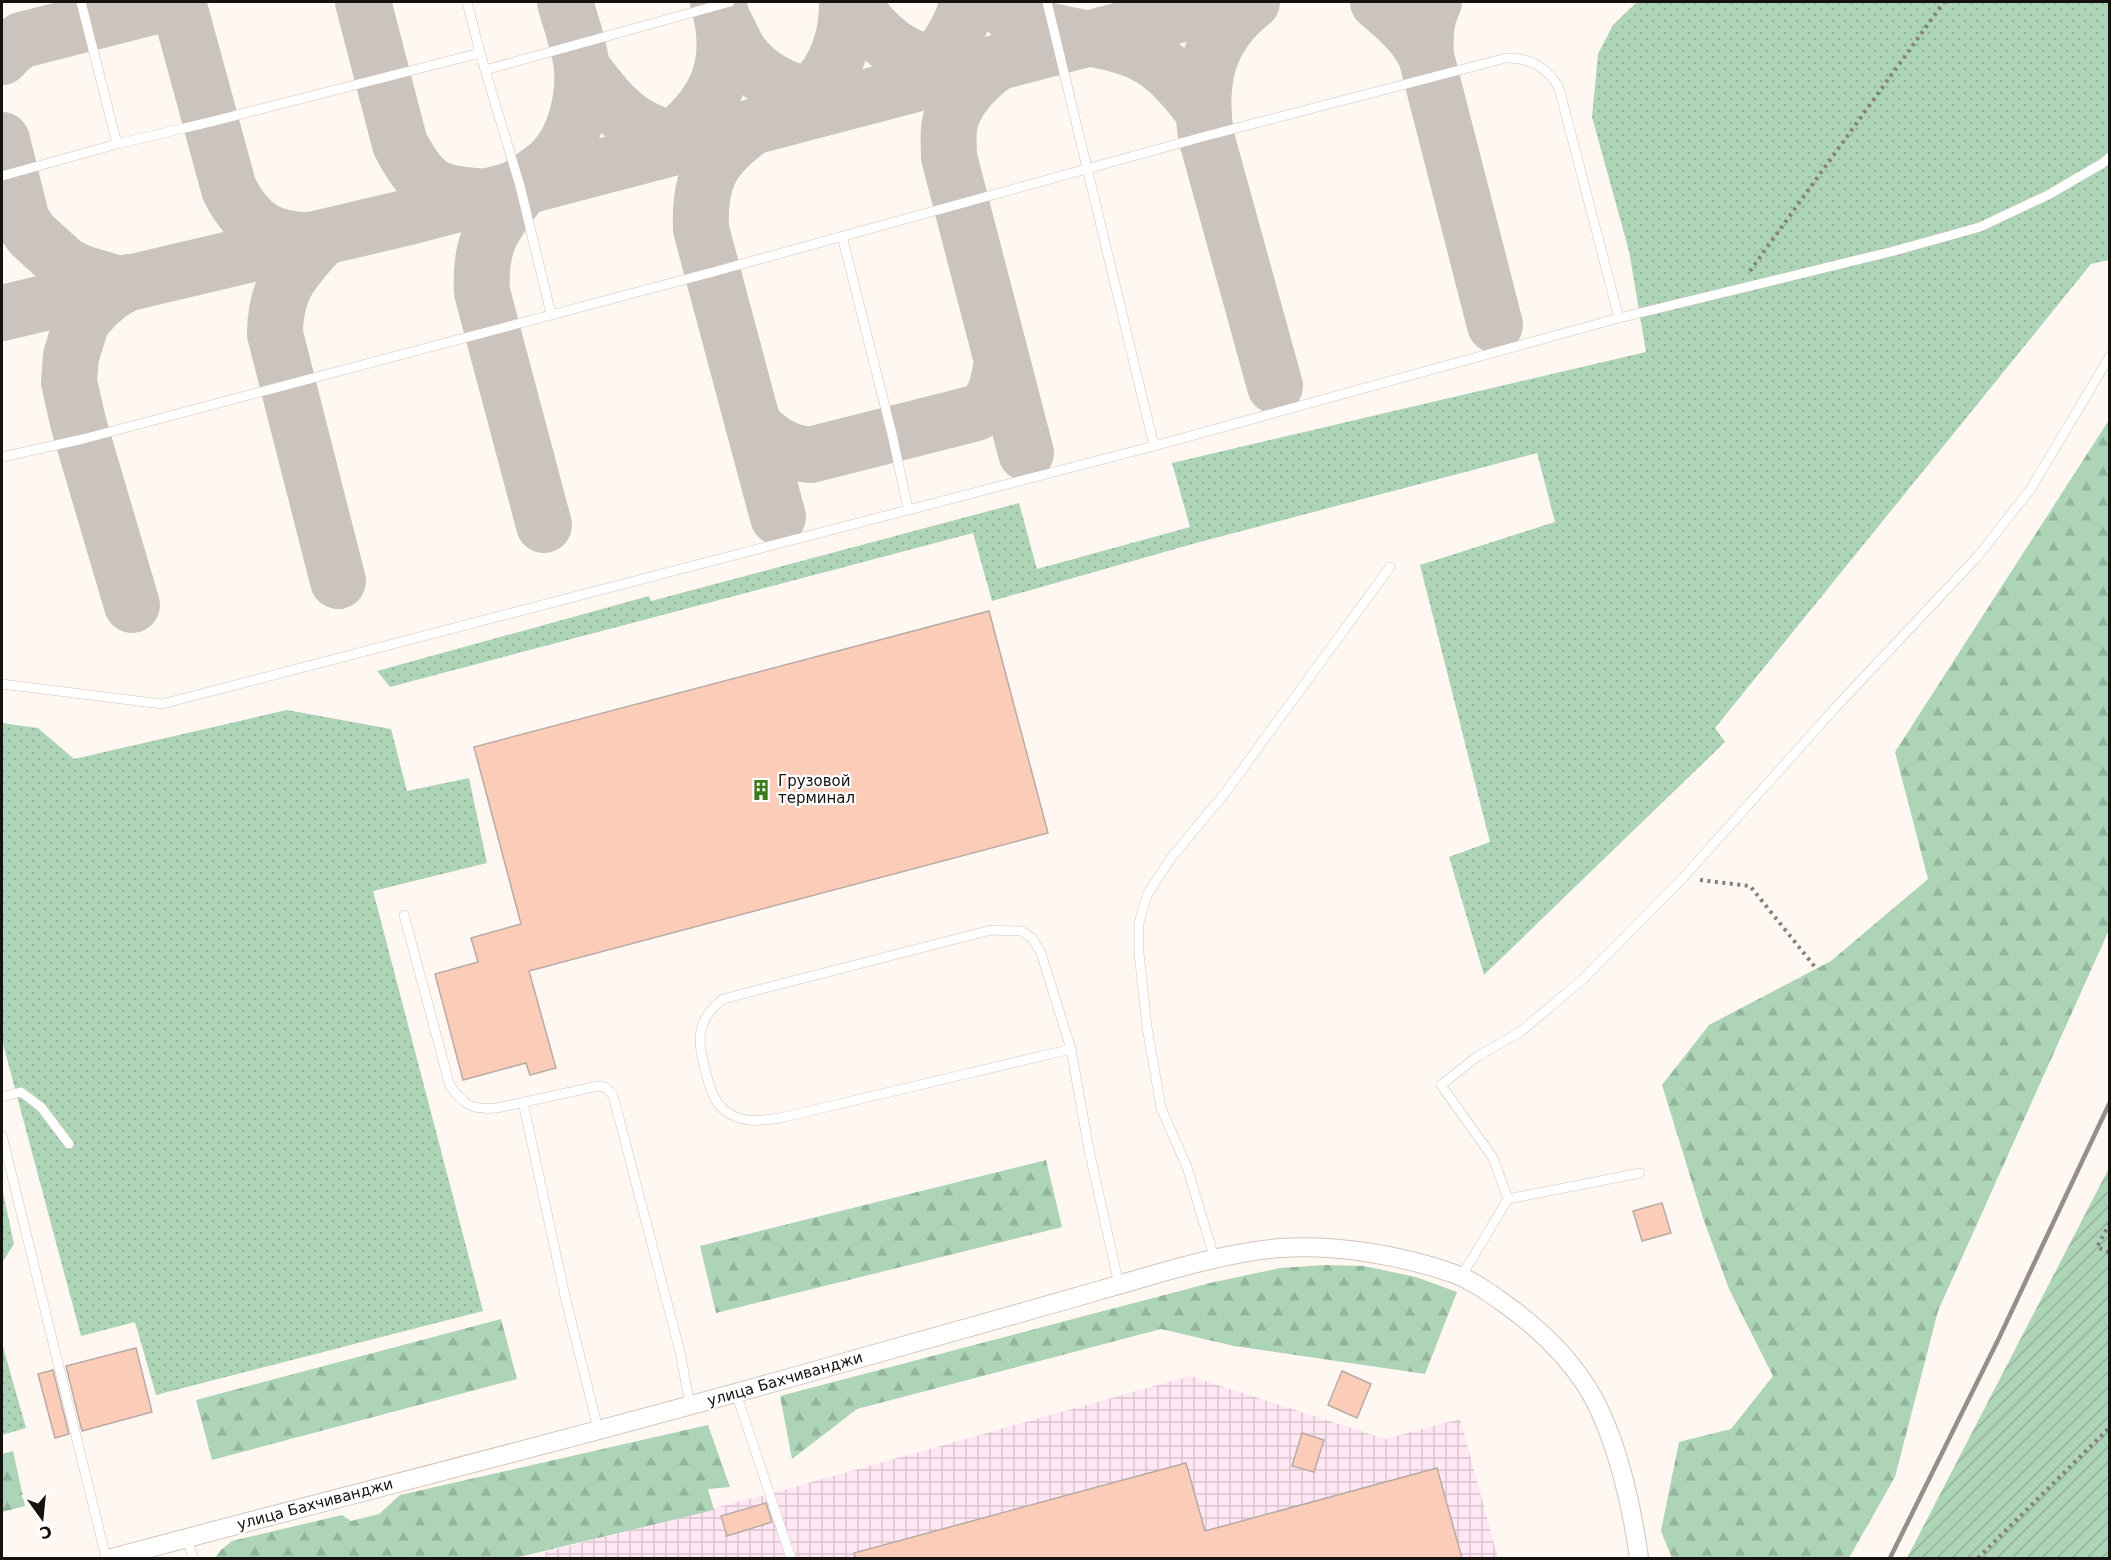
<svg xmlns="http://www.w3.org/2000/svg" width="2111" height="1560" font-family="'DejaVu Sans',sans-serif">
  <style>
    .industrial { fill: url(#industrial-grid) }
    .grass { fill: url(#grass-dots) }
    .forest { fill: url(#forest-firs) }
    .garden { fill: url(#garden-furrows) }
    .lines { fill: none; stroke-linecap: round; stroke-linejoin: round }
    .taxiway { stroke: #cac3be; stroke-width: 56 }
    .building { fill: #fbccb7; stroke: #b9aba5; stroke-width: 1.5 }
    .service-casing { stroke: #d2c5bd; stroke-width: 10 }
    .minor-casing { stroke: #d2c5bd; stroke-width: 20 }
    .path { stroke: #86807c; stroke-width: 4; stroke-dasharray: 3 4.5; stroke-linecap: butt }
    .service { stroke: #fff; stroke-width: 9 }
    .minor { stroke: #fff; stroke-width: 18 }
    .rail { stroke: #958f8b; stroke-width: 4.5 }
    .labels { text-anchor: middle; stroke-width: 4.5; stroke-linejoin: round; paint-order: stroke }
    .poi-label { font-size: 15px; fill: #16120f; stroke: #fff; text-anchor: start }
    .street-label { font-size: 15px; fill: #16120f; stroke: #fff }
  </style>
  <defs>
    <pattern id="industrial-grid" width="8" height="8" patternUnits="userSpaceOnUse" patternTransform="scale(1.5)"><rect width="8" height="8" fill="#ffe7f3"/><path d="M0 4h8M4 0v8" fill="none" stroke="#dac5cf"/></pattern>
    <pattern id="grass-dots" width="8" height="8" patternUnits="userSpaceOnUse" patternTransform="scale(1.5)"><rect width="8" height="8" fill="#add4b6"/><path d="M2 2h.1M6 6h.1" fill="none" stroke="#94b59b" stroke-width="1.8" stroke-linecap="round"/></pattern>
    <pattern id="forest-firs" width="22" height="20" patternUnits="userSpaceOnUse" patternTransform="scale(1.5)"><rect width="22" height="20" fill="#add4b6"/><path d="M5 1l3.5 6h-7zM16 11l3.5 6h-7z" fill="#94b59b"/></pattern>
    <pattern id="garden-furrows" width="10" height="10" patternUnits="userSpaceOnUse" patternTransform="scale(1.5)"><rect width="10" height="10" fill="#add4b6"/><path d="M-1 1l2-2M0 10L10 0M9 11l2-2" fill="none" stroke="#94b59b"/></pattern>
  </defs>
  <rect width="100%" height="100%" fill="#fff7f2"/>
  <!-- industrial -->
  <polygon class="industrial" points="1190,1376 1385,1439 1460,1419 1498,1558 546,1558 545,1552 769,1494"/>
  <!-- grass -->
  <g class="grass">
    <polygon points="1637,2 2109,2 2109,260 2091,264 1715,728 1725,742 1484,975 1449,857 1490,842 1420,565 1555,522 1537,453 1196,543 992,601 973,533 390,687 377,671 649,596 651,601 1019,503 1037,569 1190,527 1172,463 1646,352 1629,251 1592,117 1598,54 1613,25"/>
    <polygon points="287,710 391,729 407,791 469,778 487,863 373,891 483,1311 156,1395 135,1322 81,1336 2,1040 2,723 38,728 74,759"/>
    <polygon points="2,1188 14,1244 2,1263"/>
    <polygon points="2,1343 26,1428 2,1435"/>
  </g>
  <!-- forest -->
  <g class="forest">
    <polygon points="2109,420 2109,930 1938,1311 1895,1477 1849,1558 1672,1558 1661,1531 1679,1442 1731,1429 1773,1376 1729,1289 1703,1218 1662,1085 1709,1025 1831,961 1928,879 1895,752"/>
    <polygon points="1046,1160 1062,1227 716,1313 700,1246"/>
    <polygon points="1325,1265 1364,1266 1416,1277 1457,1292 1425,1374 1234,1346 1161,1329 857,1409 792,1459 780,1396 1210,1283 1280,1268"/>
    <polygon points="501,1319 517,1379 212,1460 196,1400"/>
    <polygon points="708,1425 730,1487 708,1489 714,1510 515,1558 215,1558 221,1550 232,1541 342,1515 351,1521 379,1514 400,1495"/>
    <polygon points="13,1451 25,1506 2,1512 2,1454"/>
  </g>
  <!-- garden -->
  <polygon class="garden" points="2109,1168 2109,1558 1907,1558"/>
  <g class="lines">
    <!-- taxiway -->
    <g class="taxiway">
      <path d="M178 2 229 189C248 227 271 241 313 240"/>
      <path d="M363 2 400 144C425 191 436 193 487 197"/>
      <path d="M851 2C883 47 912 68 968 67"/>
      <path d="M997 2C1031 40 1090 32 1134 50 1164 61 1184 86 1203 111"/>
      <path d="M1252 2C1207 37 1198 81 1206 136L1275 386"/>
      <path d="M1378 2C1397 18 1415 33 1426 56"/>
      <path d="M1434 2C1425 20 1425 36 1426 56L1495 325"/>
      <path d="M724 22C729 31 733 40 737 48 759 84 803 99 844 100"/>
      <polyline points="2,57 10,48 22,40 171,2"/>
      <path d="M996 63C975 79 953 100 949 128 948 137 949 148 949 157L1026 453"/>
      <path d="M582 68C602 94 622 122 654 133 668 138 685 138 700 140"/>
      <path d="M908 83C916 77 927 71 934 63 947 50 965 21 967 2"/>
      <path d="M782 114C827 90 847 52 847 2"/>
      <path d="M752 127C711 157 699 178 701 229L778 517"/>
      <polyline points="2,140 22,221 32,235 65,265 82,273 119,284"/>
      <path d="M657 152C712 111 738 71 718 2"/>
      <path d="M523 187C494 225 479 241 482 292L544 525"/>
      <path d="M515 189C528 180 542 172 553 161 575 139 584 99 582 69 581 50 570 21 565 2"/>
      <path d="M322 238C292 271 275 288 275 334L338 581"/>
      <polyline points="129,282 110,293 96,305 82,321 71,356 69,382 78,422 132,605"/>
      <polyline points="2,313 413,216 1228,2"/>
      <path d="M753 424C769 442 786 452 810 455L976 413C997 403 998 382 1002 362"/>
    </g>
  </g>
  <!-- building -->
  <g class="building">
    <polygon points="989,611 1048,833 529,971 556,1068 530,1075 526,1063 463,1080 435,974 478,962 471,938 521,924 474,747"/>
    <polygon points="1662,1203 1671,1233 1642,1241 1633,1211"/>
    <polygon points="136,1348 152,1412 82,1431 66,1366"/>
    <polygon points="53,1370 69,1434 55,1438 38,1374"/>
    <polygon points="1342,1371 1371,1384 1357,1418 1328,1405"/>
    <polygon points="1302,1433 1324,1440 1314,1472 1292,1466"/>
    <polygon points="1186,1463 1205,1531 1437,1468 1462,1558 855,1558 854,1553"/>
    <polygon points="766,1503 772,1522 727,1536 721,1516"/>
  </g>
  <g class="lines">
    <defs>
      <g id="service">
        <polyline points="81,2 117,144"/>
        <polyline points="467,2 480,53 520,186 551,314"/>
        <polyline points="1047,2 1154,446"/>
        <polyline points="485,70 730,2"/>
        <polyline points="2,176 117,144 210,122 480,53"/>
        <polyline points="842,236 892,434 908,509"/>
        <path d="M2 457 83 439 713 272 1206 136 1506 58C1529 57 1548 68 1559 88L1619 318"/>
        <polyline points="2,684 162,704 1154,446 1619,318 1894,251 1980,227 2048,195 2103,163 2110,157"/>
        <path d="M404 915 450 1086C465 1106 472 1110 497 1108L598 1086 605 1087 613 1095 680 1352 690 1405"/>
        <path d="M1071 1049 780 1118C760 1121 740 1124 723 1109 714 1101 710 1088 707 1077 698 1044 693 1022 723 999L991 930 1021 931 1032 938 1041 953 1071 1049 1089 1150 1119 1285"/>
        <polyline points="2,1097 21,1092 41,1107 69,1144"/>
        <polyline points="523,1102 565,1296 598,1429"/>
        <polyline points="2,1135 106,1558"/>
        <polyline points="1508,1199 1640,1173"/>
        <polyline points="1215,1260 1187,1167 1161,1108 1147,1027 1139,953 1139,923 1147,895 1171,858 1225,793 1390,567"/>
        <polyline points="1461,1277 1508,1199 1493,1158 1441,1085 1478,1056 1520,1032 1581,981 1681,880 1836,707 1978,556 2030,490 2110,356"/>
        <polyline points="736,1393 791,1558"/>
        <polyline points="187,1538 193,1558"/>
      </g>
      <path id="minor" d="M112 1558C354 1493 598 1433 839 1364 927 1339 1014 1315 1101 1290 1156 1274 1222 1253 1280 1248 1336 1244 1399 1255 1452 1273 1472 1280 1488 1292 1505 1304 1540 1329 1573 1361 1594 1399 1618 1445 1632 1508 1639 1558"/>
    </defs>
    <!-- service casing -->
    <use href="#service" class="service-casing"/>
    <!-- minor casing -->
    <use href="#minor" class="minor-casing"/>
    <!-- path -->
    <g class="path">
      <polyline points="1750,271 1944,2"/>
      <polyline points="1700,880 1750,886 1815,967"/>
      <polyline points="2110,1223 2097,1247 2110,1253"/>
      <polyline points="1978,1558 2110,1427"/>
    </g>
    <!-- service -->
    <use href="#service" class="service"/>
    <!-- minor -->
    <use href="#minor" class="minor"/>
    <!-- rail -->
    <polyline class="rail" points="1890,1558 1999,1338 2110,1102"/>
  </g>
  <!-- icons -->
  <defs>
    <symbol id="building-bare" viewBox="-9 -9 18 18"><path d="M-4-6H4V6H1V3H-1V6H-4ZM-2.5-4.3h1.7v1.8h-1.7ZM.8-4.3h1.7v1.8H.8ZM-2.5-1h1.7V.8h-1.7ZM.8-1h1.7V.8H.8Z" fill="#3c7c1c" stroke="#fff" stroke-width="2.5" paint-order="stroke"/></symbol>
  </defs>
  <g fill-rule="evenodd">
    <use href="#building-bare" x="746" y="775" width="30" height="30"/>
  </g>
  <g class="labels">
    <!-- poi labels -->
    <g class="poi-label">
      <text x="778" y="786">Грузовой<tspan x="778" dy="17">терминал</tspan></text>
    </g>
    <!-- street labels -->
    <g class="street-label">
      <text transform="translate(785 1379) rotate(-16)" y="5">улица Бахчиванджи</text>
      <text transform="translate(315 1504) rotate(-15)" y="5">улица Бахчиванджи</text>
    </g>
  </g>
  <!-- border -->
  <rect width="2111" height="1560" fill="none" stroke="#16120f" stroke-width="6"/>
  <!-- north arrow -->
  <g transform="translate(42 1518) rotate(165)" stroke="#ffffff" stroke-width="4.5" paint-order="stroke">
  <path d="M0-4.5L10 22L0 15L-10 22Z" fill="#16120f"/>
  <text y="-9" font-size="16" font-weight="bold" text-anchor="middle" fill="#16120f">С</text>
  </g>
</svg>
